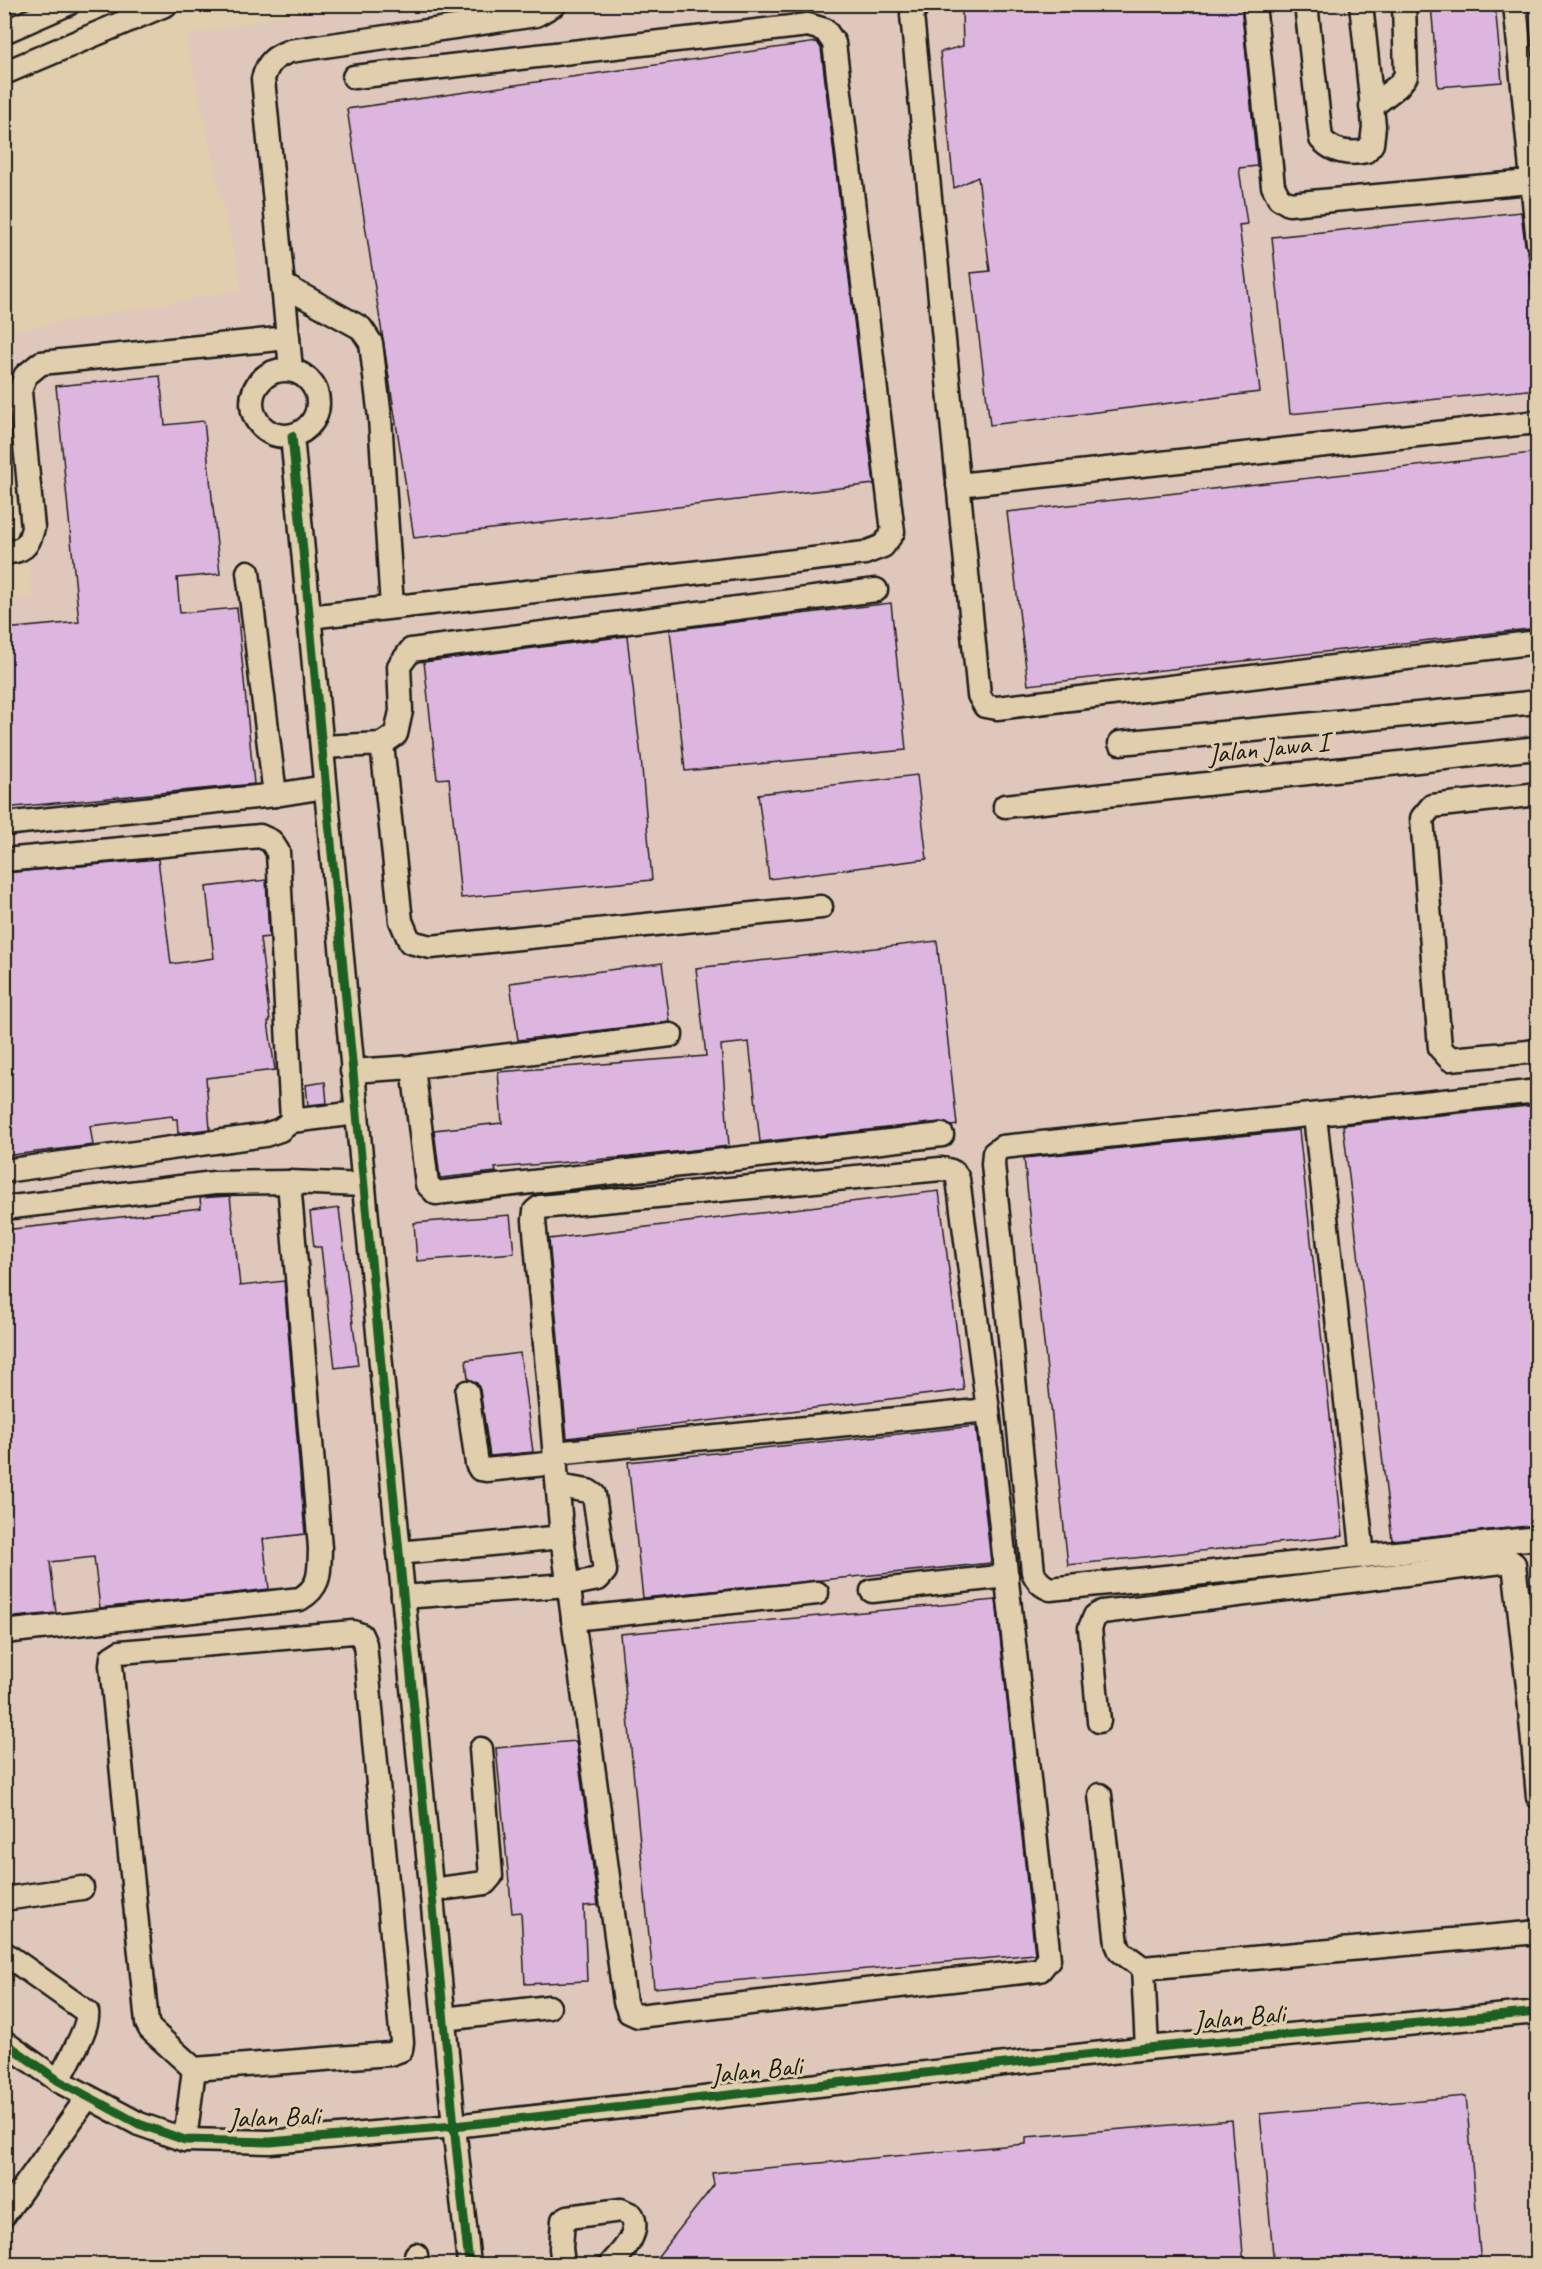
<svg xmlns="http://www.w3.org/2000/svg" width="1542" height="2269" font-family="Caveat,sans-serif">
  <style>
    .built { fill: #e0c7bb }
    .building { fill: #dcb6df; stroke: #1c1c1c; stroke-width: 1.5 }
    .lines { fill: none; stroke-linecap: round; stroke-linejoin: round }
    .minor-casing { stroke: #1c1c1c; stroke-width: 27 }
    .minor { stroke: #e1ceac; stroke-width: 22 }
    .cycleway-casing { stroke: #e1ceac; stroke-width: 13 }
    .cycleway { stroke: #1b5e20; stroke-width: 9 }
    .labels { text-anchor: middle; stroke-width: 6; stroke-linejoin: round; paint-order: stroke }
    .street-label { font-size: 28px; fill: #1c1c1c; stroke: #e1ceac }
  </style>
  <rect width="100%" height="100%" fill="#e1ceac"/>
  <filter id="ink" filterUnits="userSpaceOnUse"><feTurbulence type="fractalNoise" baseFrequency=".0167" numOctaves="2"/><feDisplacementMap in="SourceGraphic" scale="12" xChannelSelector="R" yChannelSelector="G"/><feConvolveMatrix kernelMatrix="1 2 1 2 8 2 1 2 1" color-interpolation-filters="sRGB"/></filter>
  <g filter="url(#ink)">
    <!-- built -->
    <polygon class="built" points="341,4 1537,5 1537,2264 5,2264 4,602 33,597 5,379 5,332 242,290 186,36"/>
    <!-- building -->
    <g class="building">
      <polygon points="1018,4 1241,4 1257,166 1239,168 1247,224 1239,225 1260,392 990,425 971,273 990,271 978,177 954,188 940,52 963,46 962,11"/>
      <polygon points="1431,4 1495,4 1502,82 1438,87"/>
      <polygon points="817,42 821,48 874,484 414,538 347,109"/>
      <polygon points="1521,212 1525,244 1528,252 1538,342 1538,389 1290,414 1272,237"/>
      <polygon points="160,376 165,425 204,421 220,574 177,578 180,613 237,608 254,784 4,808 4,629 79,622 56,386"/>
      <polygon points="1532,453 1538,498 1538,628 1028,685 1007,512"/>
      <polygon points="891,603 906,750 685,771 670,630"/>
      <polygon points="627,636 641,757 652,880 461,898 449,778 437,779 424,662"/>
      <polygon points="917,775 927,859 769,879 758,794"/>
      <polygon points="158,859 171,964 214,958 206,887 266,880 269,937 260,938 270,1021 268,1022 275,1070 206,1078 210,1129 178,1133 177,1119 173,1119 172,1116 90,1126 93,1145 4,1156 4,873"/>
      <polygon points="937,941 957,1125 952,1126 940,1122 760,1142 749,1042 721,1045 729,1146 629,1157 495,1168 496,1172 440,1178 434,1130 502,1123 498,1072 706,1056 696,968"/>
      <polygon points="662,963 670,1022 518,1040 510,983"/>
      <polygon points="325,1082 327,1103 308,1105 306,1085"/>
      <polygon points="1538,1105 1538,1525 1392,1540 1343,1125"/>
      <polygon points="1299,1130 1343,1536 1068,1565 1024,1158"/>
      <polygon points="939,1191 964,1390 567,1438 549,1239"/>
      <polygon points="230,1196 240,1286 284,1281 305,1534 263,1539 269,1589 100,1608 94,1557 50,1562 56,1613 4,1618 4,1230 201,1208 200,1198"/>
      <polygon points="339,1208 358,1365 335,1368 321,1247 314,1247 310,1212"/>
      <polygon points="510,1215 514,1253 417,1261 414,1223"/>
      <polygon points="520,1353 533,1452 490,1456 480,1390 477,1383 468,1379 466,1360"/>
      <polygon points="976,1426 991,1563 643,1598 628,1462"/>
      <polygon points="996,1600 1035,1954 654,1988 620,1634"/>
      <polygon points="576,1741 598,1905 584,1906 587,1981 525,1984 521,1912 512,1913 496,1748"/>
      <polygon points="1466,2096 1481,2265 1274,2265 1260,2114"/>
      <polygon points="1231,2120 1244,2265 651,2265 714,2185 712,2173 1026,2144 1026,2137"/>
    </g>
    <g class="lines">
      <defs>
        <g id="minor">
          <polyline points="918,4 912,15 979,695 985,706 997,708 1538,642"/>
          <polyline points="1254,4 1273,186 1279,198 1289,204 1530,182"/>
          <path d="M1306 4 1321 139C1333 152 1348 155 1366 151L1372 144 1374 126 1361 4"/>
          <polyline points="1515,4 1538,243"/>
          <polyline points="4,32 68,4"/>
          <polyline points="4,73 167,4"/>
          <polyline points="1371,107 1398,86 1406,76 1404,4"/>
          <polyline points="283,285 361,328 371,343 380,418 392,607"/>
          <path d="M291 369 263 79C268 62 274 57 290 51L536 15 555 4"/>
          <circle cx="285" cy="403" r="33"/>
          <polyline points="292,436 454,2126 469,2264"/>
          <polyline points="958,485 1538,422"/>
          <path d="M4 553C24 550 28 548 33 528L20 392 25 376 41 363 288 338"/>
          <polyline points="248,572 275,795"/>
          <polyline points="309,617 865,553 883,546 893,532 834,43 825,30 808,25 354,77"/>
          <polyline points="1120,743 1538,702"/>
          <polyline points="382,744 396,734 401,711 399,666 411,650 876,590"/>
          <polyline points="322,747 382,744 401,921 410,942 431,947 821,907"/>
          <polyline points="1538,794 1432,806 1422,818 1440,1048 1450,1059 1538,1051"/>
          <polyline points="1005,806 1538,748"/>
          <polyline points="4,824 275,795 325,787"/>
          <polyline points="4,860 260,836 271,841 278,852 292,1121"/>
          <polyline points="413,1067 427,1184 436,1193 942,1135"/>
          <polyline points="352,1071 413,1067 671,1035"/>
          <path d="M1538 1091 1002 1147 994 1153 993 1164 1033 1572C1037 1581 1041 1585 1050 1589L1538 1538"/>
          <polyline points="1315,1116 1363,1557"/>
          <path d="M941 1169C950 1170 955 1171 958 1179L988 1410 1049 1959 1040 1970 638 2016 629 2012 625 2002 562 1537 534 1220 535 1211 540 1207Z"/>
          <polyline points="4,1171 265,1135 280,1130 292,1121 357,1113"/>
          <polyline points="4,1208 214,1183 289,1182 364,1185"/>
          <polyline points="467,1392 477,1464 480,1469 486,1470 556,1463"/>
          <polyline points="555,1453 988,1410"/>
          <polyline points="399,1553 562,1537"/>
          <polyline points="872,1591 1007,1576"/>
          <polyline points="403,1597 568,1585 598,1579 605,1571 594,1495 588,1491 558,1486"/>
          <polyline points="573,1619 817,1593"/>
          <path d="M4 1632 300 1599C322 1586 319 1571 320 1548L289 1182"/>
          <polygon points="353,1632 361,1635 365,1644 402,2042 401,2050 390,2054 194,2069 150,2029 147,2023 111,1665 112,1657 120,1652"/>
          <polyline points="1099,1721 1090,1628 1095,1616 1102,1612 1510,1561 1514,1564 1528,1687 1538,1797"/>
          <polyline points="1100,1795 1117,1944 1120,1951 1143,1968 1538,1932"/>
          <polyline points="431,1890 485,1883 491,1876 481,1749"/>
          <polyline points="4,1899 82,1888"/>
          <path d="M4 1953 87 2012C90 2028 66 2064 59 2081"/>
          <polyline points="1143,1968 1147,2048"/>
          <polyline points="444,2019 549,2007"/>
          <polyline points="4,2042 59,2081 139,2124 185,2140 270,2142 454,2126 1147,2048 1538,2012"/>
          <polyline points="185,2140 194,2069"/>
          <polyline points="4,2215 87,2098"/>
          <polyline points="416,2255 417,2264"/>
          <path d="M563 2264 561 2248 563 2220 568 2217 621 2210 632 2215C641 2233 622 2252 611 2264"/>
        </g>
      </defs>
      <!-- minor casing -->
      <use href="#minor" class="minor-casing"/>
      <!-- minor -->
      <use href="#minor" class="minor"/>
      <defs>
        <g id="cycleway">
          <polyline points="292,436 454,2126 469,2264"/>
          <polyline points="4,2042 59,2081 139,2124 185,2140 270,2142 454,2126 1147,2048 1538,2012"/>
        </g>
      </defs>
      <!-- cycleway casing -->
      <use href="#cycleway" class="cycleway-casing"/>
      <!-- cycleway -->
      <use href="#cycleway" class="cycleway"/>
    </g>
  </g>
  <g class="labels">
    <!-- street labels -->
    <g class="street-label">
      <text transform="translate(1268 747) rotate(-6)" y="10">Jalan Jawa I</text>
      <text transform="translate(1239 2016) rotate(-5)" y="10">Jalan Bali</text>
      <text transform="translate(756 2069) rotate(-6)" y="10">Jalan Bali</text>
      <text transform="translate(274 2116) rotate(-2)" y="10">Jalan Bali</text>
    </g>
  </g>
  <!-- margin -->
  <rect width="1542" height="2269" fill="none" stroke="#e1ceac" stroke-width="24"/>
  <rect x="12" y="12" width="1518" height="2245" fill="none" stroke="#1c1c1c" stroke-width="2" filter="url(#ink)"/>
</svg>
